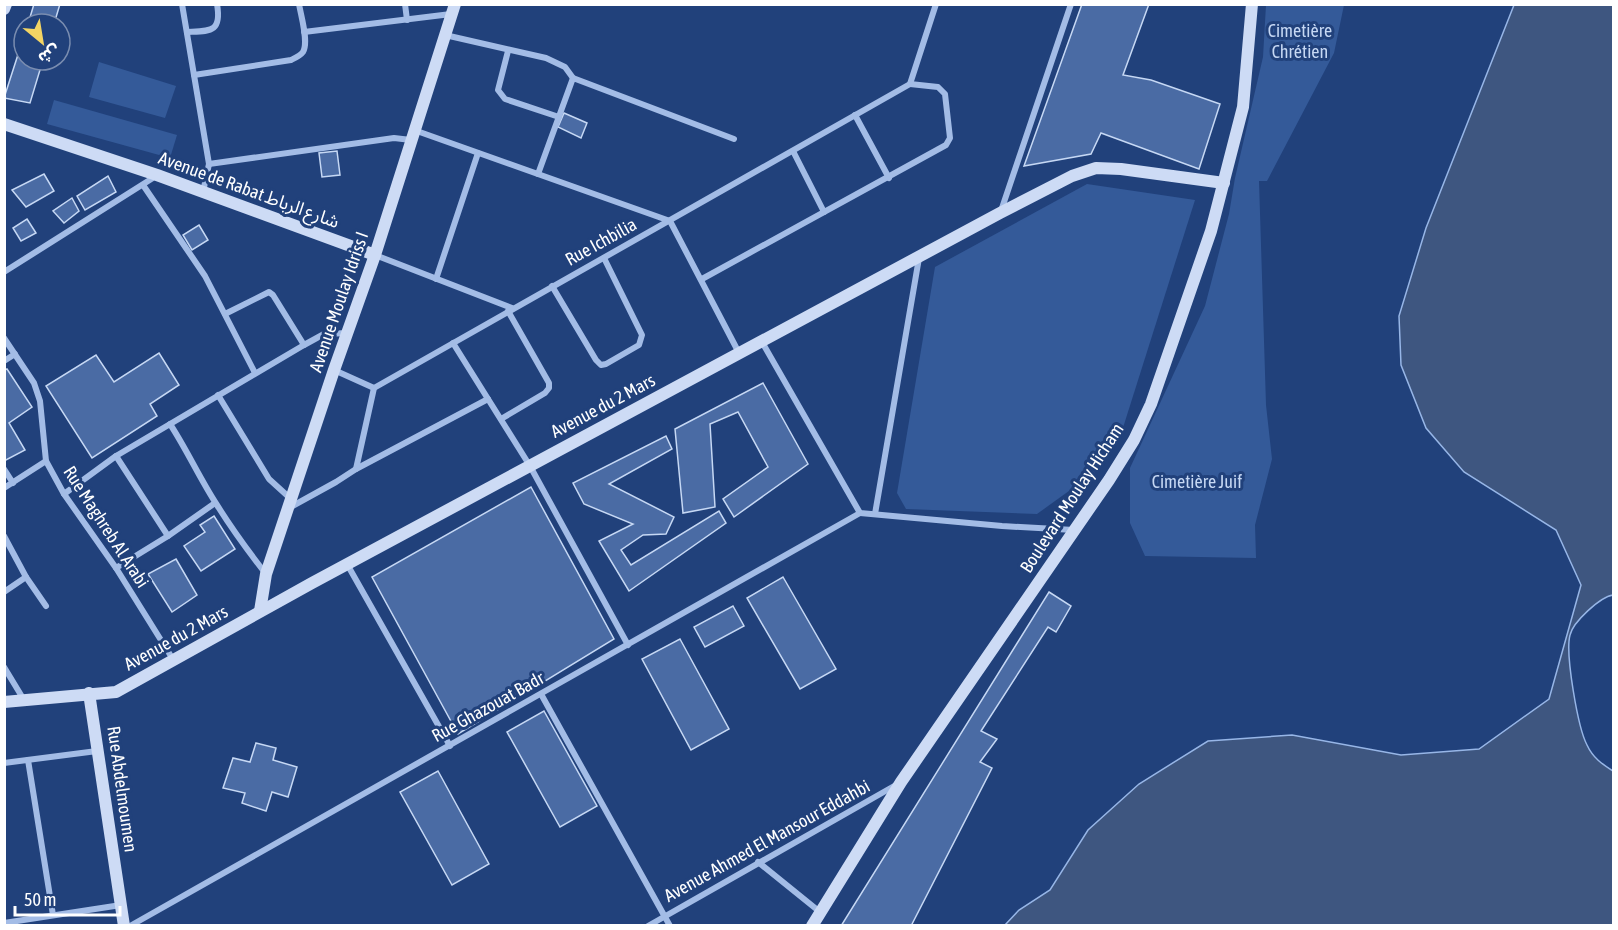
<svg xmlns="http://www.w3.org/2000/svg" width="1618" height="930" font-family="'Asap Condensed','Noto Sans Arabic',sans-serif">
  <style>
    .green { fill: #345a99 }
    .water { fill: #3e5680; stroke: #97b6e7; stroke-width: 1.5 }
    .building { fill: #4a6ba4; stroke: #c6d8f4; stroke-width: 1.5 }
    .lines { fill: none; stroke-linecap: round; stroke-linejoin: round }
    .street { stroke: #a3bce6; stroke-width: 6 }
    .secondary { stroke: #cddbf5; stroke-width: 12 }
    .labels { text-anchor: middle; stroke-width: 6; stroke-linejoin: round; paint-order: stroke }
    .park-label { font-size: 18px; fill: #c6d8f4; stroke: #21417b }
    .street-label { font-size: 18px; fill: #fff; stroke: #21417b }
  </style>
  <rect width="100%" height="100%" fill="#21417b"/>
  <!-- green -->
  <g class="green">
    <polygon points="1266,5 1344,5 1334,53 1267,181 1259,181 1266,405 1272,459 1255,525 1256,558 1145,556 1130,523 1130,468 1205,306 1229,214 1235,178 1263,57"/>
    <polygon points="99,62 176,86 165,118 89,97"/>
    <polygon points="54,100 177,135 170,158 47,124"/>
    <polygon points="1087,184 1195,200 1121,434 1098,470 1037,514 906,509 897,493 935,267"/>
  </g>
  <!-- water -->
  <path class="water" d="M1514 5H1613V595C1600 597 1573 622 1570 635 1565 654 1578 728 1587 745 1593 758 1602 764 1613 771V925H1005L1019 910 1050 890 1088 830 1139 784 1208 741 1292 735 1401 755 1479 749 1549 699 1581 585 1556 530 1464 472 1426 428 1401 365 1399 316 1426 228Z"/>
  <!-- building -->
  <g class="building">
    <polygon points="34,4 60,4 54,24 28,24"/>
    <polygon points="1082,4 1149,4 1123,75 1151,80 1220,104 1199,169 1101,133 1091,154 1024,166"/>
    <polygon points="24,36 24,60 43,60 30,103 4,98"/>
    <polygon points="564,113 587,123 581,138 558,127"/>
    <polygon points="337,151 340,175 322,177 319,153"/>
    <polygon points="44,174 54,191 26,207 12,190"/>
    <polygon points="108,176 116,192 85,210 77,196"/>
    <polygon points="72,198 79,211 64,223 53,211"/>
    <polygon points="27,219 36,233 21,241 13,228"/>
    <polygon points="199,225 208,240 192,250 183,235"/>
    <polygon points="159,353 179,385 150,404 157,416 92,458 46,386 96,355 114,382"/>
    <polygon points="7,369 32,407 9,423 25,450 4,461 4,370"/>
    <polygon points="763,383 808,464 734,517 723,499 768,467 738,412 710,424 715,507 683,513 675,429"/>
    <polygon points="666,436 672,449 609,484 674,517 666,534 643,535 621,550 631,565 719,511 726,523 629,591 599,541 633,524 584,504 573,483"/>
    <polygon points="531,487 614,639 458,734 372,577"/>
    <polygon points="214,516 235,549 201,571 184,546 205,532 200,525"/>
    <polygon points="176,559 197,595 172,612 148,574"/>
    <polygon points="783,577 836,669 800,689 747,598"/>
    <polygon points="1049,592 1071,606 1056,632 1048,627 981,731 997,739 980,762 992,768 911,926 841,926"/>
    <polygon points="733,606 744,626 705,647 694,627"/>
    <polygon points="680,639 729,729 691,750 642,659"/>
    <polygon points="544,711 597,806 560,827 507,732"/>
    <polygon points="256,743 276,748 273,760 297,767 288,797 272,792 266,811 242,803 245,793 223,788 233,758 250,762"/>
    <polygon points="438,771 489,864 452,885 400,792"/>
  </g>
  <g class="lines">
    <!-- street -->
    <g class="street">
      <polyline points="182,4 209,164 203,192"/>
      <polyline points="405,4 407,20"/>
      <path d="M187 32C210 31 222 33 217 4"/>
      <polyline points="304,32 451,14"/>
      <polyline points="445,35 546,58 565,67 573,78"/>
      <polyline points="508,51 498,90 505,99 559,117"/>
      <path d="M194 75 291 60C295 58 300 56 303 52 309 42 301 16 299 4"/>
      <polyline points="855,115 889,178"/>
      <polyline points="414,130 670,221 739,353"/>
      <polyline points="793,151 824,212"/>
      <polyline points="209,164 394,138 411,140"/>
      <polyline points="538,174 573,78 734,139"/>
      <polyline points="143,185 205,276 255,373"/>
      <polyline points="1001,211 1071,4"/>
      <polyline points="375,255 512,308"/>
      <polyline points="4,272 156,176"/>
      <polyline points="436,279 478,153"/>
      <polyline points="702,279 946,145 950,138 945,94 938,87 910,84"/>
      <polyline points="552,286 596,360 601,365 606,364 639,345 642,335 604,258"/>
      <polyline points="225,314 269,292 273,295 304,345"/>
      <polyline points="4,338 34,383 40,401 46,461 64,494 116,568 174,661"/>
      <polyline points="762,342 860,513 1002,526 1074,530"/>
      <polyline points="453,343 530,466 628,645"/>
      <polyline points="4,361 15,354"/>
      <polyline points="334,370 374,388"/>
      <polyline points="218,395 269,479 291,499"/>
      <polyline points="501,419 545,393 549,388 549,383 508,311"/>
      <path d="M170 424C187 450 200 479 217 505 232 529 248 551 266 574"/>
      <polyline points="116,456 168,536"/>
      <polyline points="4,469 13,483"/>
      <polyline points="356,469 488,399"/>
      <polyline points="4,488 46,461"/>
      <polyline points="64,494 116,456 304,345 324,334 348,333"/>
      <polyline points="289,508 336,482 356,469 374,388 910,84 936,4"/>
      <polyline points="875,514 919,258"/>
      <polyline points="4,536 26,577 46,606"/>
      <polyline points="347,564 450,746"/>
      <polyline points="116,568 168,536 215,503"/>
      <polyline points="4,592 26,577"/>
      <polyline points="4,667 24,700"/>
      <polyline points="541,694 670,926"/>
      <polyline points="28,760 53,915"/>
      <polyline points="4,763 97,751"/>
      <polyline points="758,862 820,912"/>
      <polyline points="4,923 121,905"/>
      <polyline points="130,926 860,513"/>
      <polyline points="648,926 896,785"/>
    </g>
    <!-- secondary -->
    <g class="secondary">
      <polyline points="4,9 6,4"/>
      <polyline points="4,124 157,175 375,255"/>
      <polyline points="260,611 266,574 334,370 375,255 455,4"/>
      <polyline points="89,693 124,926"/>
      <polyline points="4,702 116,692 312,583 1000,213 1072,176 1096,168 1121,169 1224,183"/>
      <polyline points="812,926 901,782 1109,480 1134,440 1151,404 1211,231 1243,107 1252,4"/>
    </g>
  </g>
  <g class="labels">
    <!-- park labels -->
    <g class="park-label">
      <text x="1300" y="37">Cimetière<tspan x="1300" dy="21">Chrétien</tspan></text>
      <text x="1197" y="488">Cimetière Juif</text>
    </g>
    <!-- street labels -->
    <g class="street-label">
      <text transform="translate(249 190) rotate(20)" y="6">Avenue de Rabat شارع الرباط</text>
      <text transform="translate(601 242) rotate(-29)" y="6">Rue Ichbilia</text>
      <text transform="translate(339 302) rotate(-71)" y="6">Avenue Moulay Idriss I</text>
      <text transform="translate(603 406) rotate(-28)" y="6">Avenue du 2 Mars</text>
      <text transform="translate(1072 498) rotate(-57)" y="6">Boulevard Moulay Hicham</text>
      <text transform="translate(106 527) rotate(57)" y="6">Rue Maghreb Al Arabi</text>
      <text transform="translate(176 638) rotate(-29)" y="6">Avenue du 2 Mars</text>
      <text transform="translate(488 707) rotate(-29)" y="6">Rue Ghazouat Badr</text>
      <text transform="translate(122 789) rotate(82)" y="6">Rue Abdelmoumen</text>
      <text transform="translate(767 841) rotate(-29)" y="6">Avenue Ahmed El Mansour Eddahbi</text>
    </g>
  </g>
  <!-- border -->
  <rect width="1618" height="930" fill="none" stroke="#ffffff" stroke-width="12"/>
  <!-- north arrow -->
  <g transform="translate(42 42) rotate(150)"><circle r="28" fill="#21417b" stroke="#7a8db0" stroke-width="1.5"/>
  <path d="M0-4.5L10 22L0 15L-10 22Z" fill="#f2d464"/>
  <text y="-9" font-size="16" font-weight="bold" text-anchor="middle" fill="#ffffff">ش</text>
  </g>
  <!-- scale -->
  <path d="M15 906v9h105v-9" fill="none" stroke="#ffffff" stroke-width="3"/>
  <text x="24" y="906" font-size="18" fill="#ffffff" stroke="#21417b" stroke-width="4.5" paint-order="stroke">50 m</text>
</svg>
